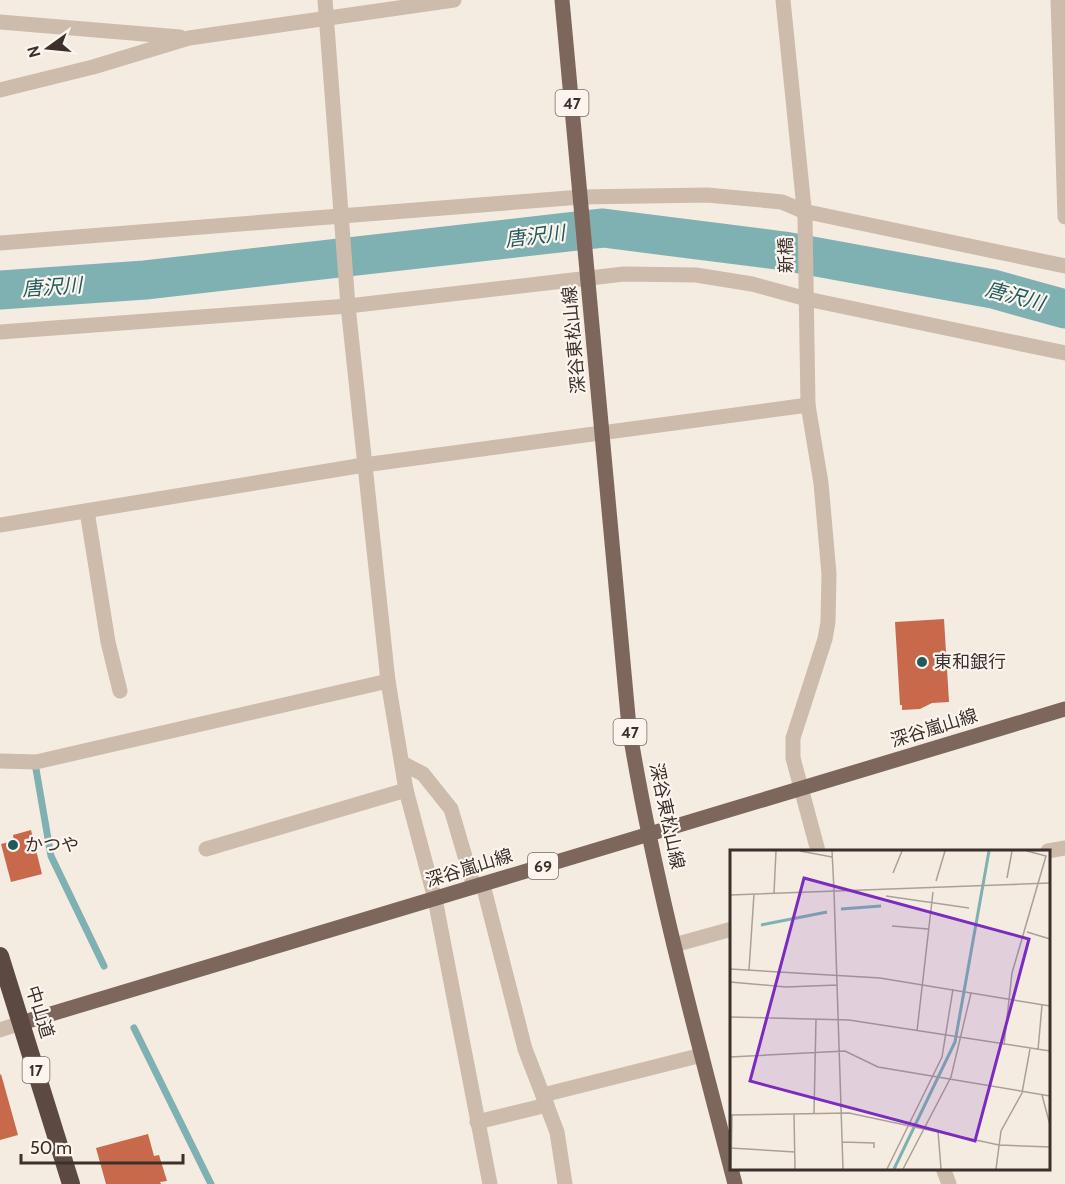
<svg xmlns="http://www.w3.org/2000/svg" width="1065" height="1184" font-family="Cabin,'Noto Sans JP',sans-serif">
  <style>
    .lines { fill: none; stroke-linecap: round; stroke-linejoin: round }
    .stream { stroke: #7fb0b2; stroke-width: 7 }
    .river { stroke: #7fb0b2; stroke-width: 39 }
    .building { fill: #c8694b }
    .minor { stroke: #cdbbac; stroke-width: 15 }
    .major { stroke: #7d675c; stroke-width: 15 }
    .highway { stroke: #5c4a42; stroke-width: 18 }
    .poi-dot { fill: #1f5a5e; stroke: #fbf5ee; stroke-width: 2 }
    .labels { text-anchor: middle; stroke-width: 4.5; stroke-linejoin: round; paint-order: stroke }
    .shield { fill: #fbf5ee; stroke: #756b66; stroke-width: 1.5 }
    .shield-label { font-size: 16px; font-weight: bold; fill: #3b302b }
    .street-label { font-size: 18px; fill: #3b302b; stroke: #fbf5ee }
    .poi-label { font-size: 18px; fill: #3b302b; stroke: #fbf5ee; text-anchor: start }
    .water-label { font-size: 20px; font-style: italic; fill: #1f5a5e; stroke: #fbf5ee }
    .inset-river { fill: none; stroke: #7fb0b2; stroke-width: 3 }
    .inset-road { fill: none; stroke: #aaa098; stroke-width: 1.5 }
    .view { fill: #7b2cbf; fill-opacity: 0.15; stroke: #7b2cbf; stroke-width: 3 }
    .inset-edge { fill: none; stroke: #3b302b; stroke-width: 3 }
  </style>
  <rect width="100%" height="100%" fill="#f4ebe1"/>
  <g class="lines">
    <!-- stream -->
    <g class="stream">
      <polyline points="36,769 51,856 104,966"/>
      <polyline points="134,1028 211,1184"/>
    </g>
    <!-- river -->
    <polyline class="river" points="0,290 145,280 603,228 784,251 993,289 1065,309"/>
  </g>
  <!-- building -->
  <g class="building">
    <polygon points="944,619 949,702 932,703 920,709 902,710 902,705 900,705 895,622"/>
    <polygon points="31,830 42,874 11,882 1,844 14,841 13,835"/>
    <polygon points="1,1074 18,1135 0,1140 0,1075"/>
    <polygon points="148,1134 154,1156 159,1155 167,1181 160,1182 161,1184 106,1184 96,1148"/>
  </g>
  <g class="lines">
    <!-- minor -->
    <g class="minor">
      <polyline points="325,0 348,306 388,681 406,790 435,899 490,1184"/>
      <polyline points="783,0 805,218 808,405 821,483 829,574 828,622 825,639 793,738 793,758 818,851"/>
      <polyline points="1058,0 1065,217"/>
      <polyline points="0,22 180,37"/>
      <polyline points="0,90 93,67 189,38 454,0"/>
      <polyline points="0,243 581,197 707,195 782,202 803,211 1065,266"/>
      <polyline points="0,332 348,306 624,274 696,275 752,284 807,299 1065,353"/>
      <polyline points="87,511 108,642 120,691"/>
      <polyline points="0,525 364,465 808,405"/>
      <polyline points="0,761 36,762 388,681"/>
      <polyline points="402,763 423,774 451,809 474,887"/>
      <polyline points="206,849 406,790"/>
      <polyline points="1048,851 1065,848"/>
      <polyline points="483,885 525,1049 557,1132 565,1184"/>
      <polyline points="674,945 732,929"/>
      <polyline points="0,1030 21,1023"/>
      <polyline points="543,1095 702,1055"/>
      <polyline points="477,1122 547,1105"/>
      <polyline points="943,1168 949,1184"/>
    </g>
    <!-- major -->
    <g class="major">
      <path d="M562 0 629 727C654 881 696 1033 735 1184"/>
      <polyline points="21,1023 1065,709"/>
    </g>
    <!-- highway -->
    <polyline class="highway" points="0,956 71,1184"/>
  </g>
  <!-- markers -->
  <g class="poi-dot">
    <circle cx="922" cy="662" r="6"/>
    <circle cx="13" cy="845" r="6"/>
  </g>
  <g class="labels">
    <!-- shield labels -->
    <g class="shield">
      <rect x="555.5" y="90" width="33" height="26" rx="4.5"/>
      <rect x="613.5" y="719" width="33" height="26" rx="4.5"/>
      <rect x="528" y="853" width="30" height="26" rx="4.5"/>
      <rect x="22.5" y="1057" width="27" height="26" rx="4.5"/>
    </g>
    <g class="shield-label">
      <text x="572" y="109">47</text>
      <text x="630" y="738">47</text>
      <text x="543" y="872">69</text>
      <text x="36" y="1076">17</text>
    </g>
    <!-- street labels -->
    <g class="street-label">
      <text transform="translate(786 255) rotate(-91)" y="6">新橋</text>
      <text transform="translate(574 340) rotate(-95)" y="6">深谷東松山線</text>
      <text transform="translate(934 728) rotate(-17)" y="6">深谷嵐山線</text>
      <text transform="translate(667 816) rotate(78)" y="6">深谷東松山線</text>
      <text transform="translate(469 868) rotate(-17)" y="6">深谷嵐山線</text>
      <text transform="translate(40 1012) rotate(73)" y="6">中山道</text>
    </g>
    <!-- poi labels -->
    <g class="poi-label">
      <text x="934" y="668">東和銀行</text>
      <text x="25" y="851">かつや</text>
    </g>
    <!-- water labels -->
    <g class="water-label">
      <text transform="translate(535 236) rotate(-7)" y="7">唐沢川</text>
      <text transform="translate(52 287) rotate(-4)" y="7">唐沢川</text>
      <text transform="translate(1015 296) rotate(15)" y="7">唐沢川</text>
    </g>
  </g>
  <!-- overview -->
  <g transform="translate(730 850)">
    <rect width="320" height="320" fill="#f4ebe1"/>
    <path class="inset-river" d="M111 59 151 56M31 75 97 62M164 319 225 192 259 1"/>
    <path class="inset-road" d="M70 1 102 7M102 1 104 41M163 23 172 1M277 28 282 1M206 31 215 1M104 41 113 319M44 43 46 1M0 45 320 33M156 46 239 58M162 76 198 79M297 82 320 89M0 119 150 128 320 156M19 120 24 44M0 132 56 137 107 135M0 167 119 170 320 201M187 181 203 42M274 195 282 123 316 6 297 1M308 200 312 155M0 207 115 201 148 217 320 246M312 245 320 275M84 263 86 169M64 264 65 319M0 265 119 263 269 295 320 297M208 281 211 319M112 292 144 293V298M0 298 65 302M1 319 2 265M157 319 212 207 223 139M173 319 221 227 241 143M266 319 271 281 292 243 300 199"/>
    <path class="view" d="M74 28 299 89 245 291 20 231Z"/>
    <rect width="320" height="320" class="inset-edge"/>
  </g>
  <!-- north arrow -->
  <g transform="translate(48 48) rotate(255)" stroke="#fbf5ee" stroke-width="4.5" paint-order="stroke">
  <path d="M0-4.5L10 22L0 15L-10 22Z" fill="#3b302b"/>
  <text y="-9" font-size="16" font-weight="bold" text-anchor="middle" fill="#3b302b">N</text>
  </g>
  <!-- scale -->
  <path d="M21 1154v9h162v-9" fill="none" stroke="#3b302b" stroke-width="3"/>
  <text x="30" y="1154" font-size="18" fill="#3b302b" stroke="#fbf5ee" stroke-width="4.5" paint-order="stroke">50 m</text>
</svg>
